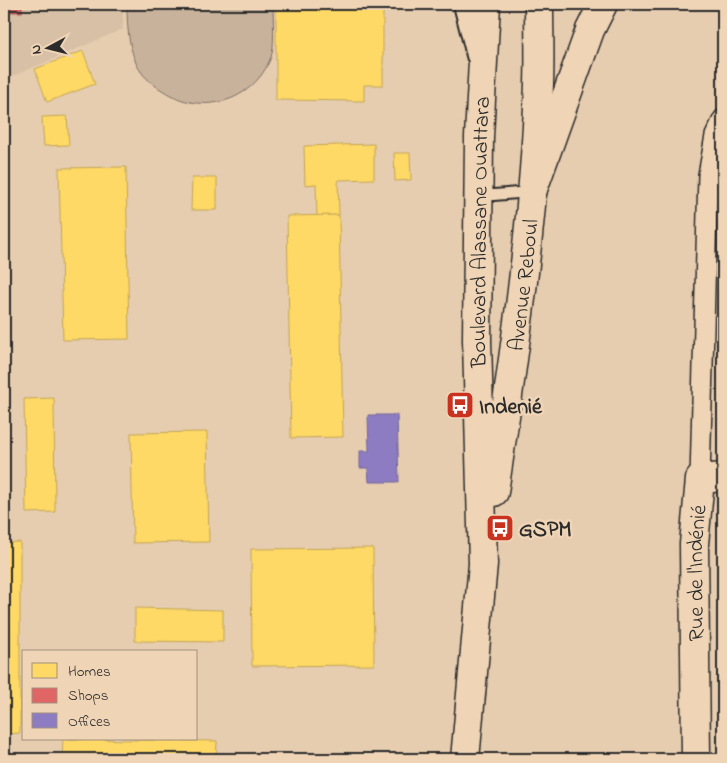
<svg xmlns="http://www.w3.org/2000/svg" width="727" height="763" font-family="'Indie Flower',sans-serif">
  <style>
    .built { fill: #d7c0a5 }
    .green { fill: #c8b29b; stroke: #7a6e63 }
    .homes { fill: #ffd966; stroke: #bfa554 }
    .shops { fill: #e06666; stroke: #aa5454 }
    .offices { fill: #8e7cc3; stroke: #706495 }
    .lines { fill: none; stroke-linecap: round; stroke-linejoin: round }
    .service-casing { stroke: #2b2b2b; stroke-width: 14 }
    .minor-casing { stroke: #2b2b2b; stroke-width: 22 }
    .tertiary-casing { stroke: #2b2b2b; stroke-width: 28 }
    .secondary-casing { stroke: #2b2b2b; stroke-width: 31 }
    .trunk-casing { stroke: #2b2b2b; stroke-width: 31 }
    .service { stroke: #efd4b6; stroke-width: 10 }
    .minor { stroke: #efd4b6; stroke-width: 19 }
    .tertiary { stroke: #efd4b6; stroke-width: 24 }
    .secondary { stroke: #efd4b6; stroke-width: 28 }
    .trunk { stroke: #efd4b6; stroke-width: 28 }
    .labels { text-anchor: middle; stroke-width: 5; stroke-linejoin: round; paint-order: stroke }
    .street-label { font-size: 22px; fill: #2b2b2b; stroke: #efd4b6 }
    .poi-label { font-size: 22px; font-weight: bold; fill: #2b2b2b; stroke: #efd4b6; text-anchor: start }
  </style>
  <rect width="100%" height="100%" fill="#e7cdb0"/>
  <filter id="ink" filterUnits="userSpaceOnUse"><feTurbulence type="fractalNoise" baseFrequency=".02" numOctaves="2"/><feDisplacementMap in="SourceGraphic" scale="10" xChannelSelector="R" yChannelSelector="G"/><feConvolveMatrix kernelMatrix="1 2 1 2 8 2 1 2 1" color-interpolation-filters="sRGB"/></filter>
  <g filter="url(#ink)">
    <!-- built -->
    <polygon class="built" points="4,4 123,4 123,29 4,80"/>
    <!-- green -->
    <path class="green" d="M127 4H273C273 16 275 47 271 57 254 102 202 117 162 90 152 84 141 75 136 63 128 44 127 24 127 4Z"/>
    <!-- homes -->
    <g class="homes">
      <polygon points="276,4 383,4 383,85 364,85 364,101 276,100"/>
      <polygon points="83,51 95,84 47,102 35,69"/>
      <polygon points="67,116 69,145 44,146 42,117"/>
      <polygon points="374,144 374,179 338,180 339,215 317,216 316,184 305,185 304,146"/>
      <polygon points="394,153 410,153 411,180 395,181"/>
      <polygon points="126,167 129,339 63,340 59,168"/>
      <polygon points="192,178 217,178 217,210 191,210"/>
      <polygon points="339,215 343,437 291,438 287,216"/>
      <polygon points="54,398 55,512 26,513 24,399"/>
      <polygon points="207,432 209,542 133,543 131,433"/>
      <polygon points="20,542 20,733 4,734 4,543"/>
      <polygon points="373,548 374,665 252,666 251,549"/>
      <polygon points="135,608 223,610 223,642 135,641"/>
      <polygon points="63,739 217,741 216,759 62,759"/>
    </g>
    <!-- shops -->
    <rect class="shops" x="4" y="4" width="18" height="8"/>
    <!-- offices -->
    <polygon class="offices" points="368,415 397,415 399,482 369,482 368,468 360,468 360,451 369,451"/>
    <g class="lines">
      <defs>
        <polyline id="service" points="481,196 531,192"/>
        <polyline id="minor" points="700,479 708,175 715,136 723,119"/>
        <polyline id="tertiary" points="466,4 479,55"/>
        <g id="secondary">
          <path id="s1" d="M494 492C514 357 534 221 539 84 540 57 539 30 539 4"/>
          <path id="s2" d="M465 759 483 564 477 340 479 137 486 4"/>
          <path id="s3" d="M696 759 694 544 700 479 723 477"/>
        </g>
        <polyline id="trunk" points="532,192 590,30 603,4"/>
      </defs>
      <!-- service casing -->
      <use href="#service" class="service-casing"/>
      <!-- minor casing -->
      <use href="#minor" class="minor-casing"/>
      <!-- tertiary casing -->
      <use href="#tertiary" class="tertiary-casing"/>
      <!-- secondary casing -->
      <use href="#secondary" class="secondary-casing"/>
      <!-- trunk casing -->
      <use href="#trunk" class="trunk-casing"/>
      <!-- service -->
      <use href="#service" class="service"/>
      <!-- minor -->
      <use href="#minor" class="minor"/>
      <!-- tertiary -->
      <use href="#tertiary" class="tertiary"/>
      <!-- secondary -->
      <use href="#secondary" class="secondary"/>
      <!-- trunk -->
      <use href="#trunk" class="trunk"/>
    </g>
  </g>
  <!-- icons -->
  <defs>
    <symbol id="bus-square" viewBox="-11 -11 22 22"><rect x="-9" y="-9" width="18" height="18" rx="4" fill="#c8321e" stroke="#efd4b6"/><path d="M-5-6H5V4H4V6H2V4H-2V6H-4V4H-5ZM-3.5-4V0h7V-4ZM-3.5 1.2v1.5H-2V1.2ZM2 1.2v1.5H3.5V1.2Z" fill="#fff"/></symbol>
  </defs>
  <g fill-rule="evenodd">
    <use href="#bus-square" x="444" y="389" width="32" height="32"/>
    <use href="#bus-square" x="484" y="512" width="32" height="32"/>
  </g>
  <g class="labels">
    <!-- street labels -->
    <g class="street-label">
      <text dy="8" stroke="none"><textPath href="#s2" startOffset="528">Boulevard Alassane Ouattara</textPath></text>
      <text dy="8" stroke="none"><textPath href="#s1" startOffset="209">Avenue Reboul</textPath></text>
      <text dy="8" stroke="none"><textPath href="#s3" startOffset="186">Rue de l'Indénié</textPath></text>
    </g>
    <!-- poi labels -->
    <g class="poi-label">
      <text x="479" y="413">Indenié</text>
      <text x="519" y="536">GSPM</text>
    </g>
  </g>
  <!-- margin -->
  <rect width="727" height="763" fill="none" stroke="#efd4b6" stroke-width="20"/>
  <rect x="10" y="10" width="707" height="743" fill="none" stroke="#2b2b2b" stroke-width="2" filter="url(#ink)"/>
  <!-- legend -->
  <rect x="22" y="650" width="175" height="90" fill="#efd4b6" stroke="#a1907e"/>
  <rect x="32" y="663" width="25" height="15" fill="#ffd966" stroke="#a1907e"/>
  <text x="68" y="676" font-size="15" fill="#2b2b2b">Homes</text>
  <rect x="32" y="688" width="25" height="15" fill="#e06666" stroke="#a1907e"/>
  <text x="68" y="700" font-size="15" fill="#2b2b2b">Shops</text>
  <rect x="32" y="713" width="25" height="15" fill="#8e7cc3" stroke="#a1907e"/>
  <text x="68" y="726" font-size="15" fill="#2b2b2b">Offices</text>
  <!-- north arrow -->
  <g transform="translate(48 48) rotate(263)" stroke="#efd4b6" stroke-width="4" paint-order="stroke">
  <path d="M0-4L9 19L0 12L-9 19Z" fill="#2b2b2b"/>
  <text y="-8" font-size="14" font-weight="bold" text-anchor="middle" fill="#2b2b2b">N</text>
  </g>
</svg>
